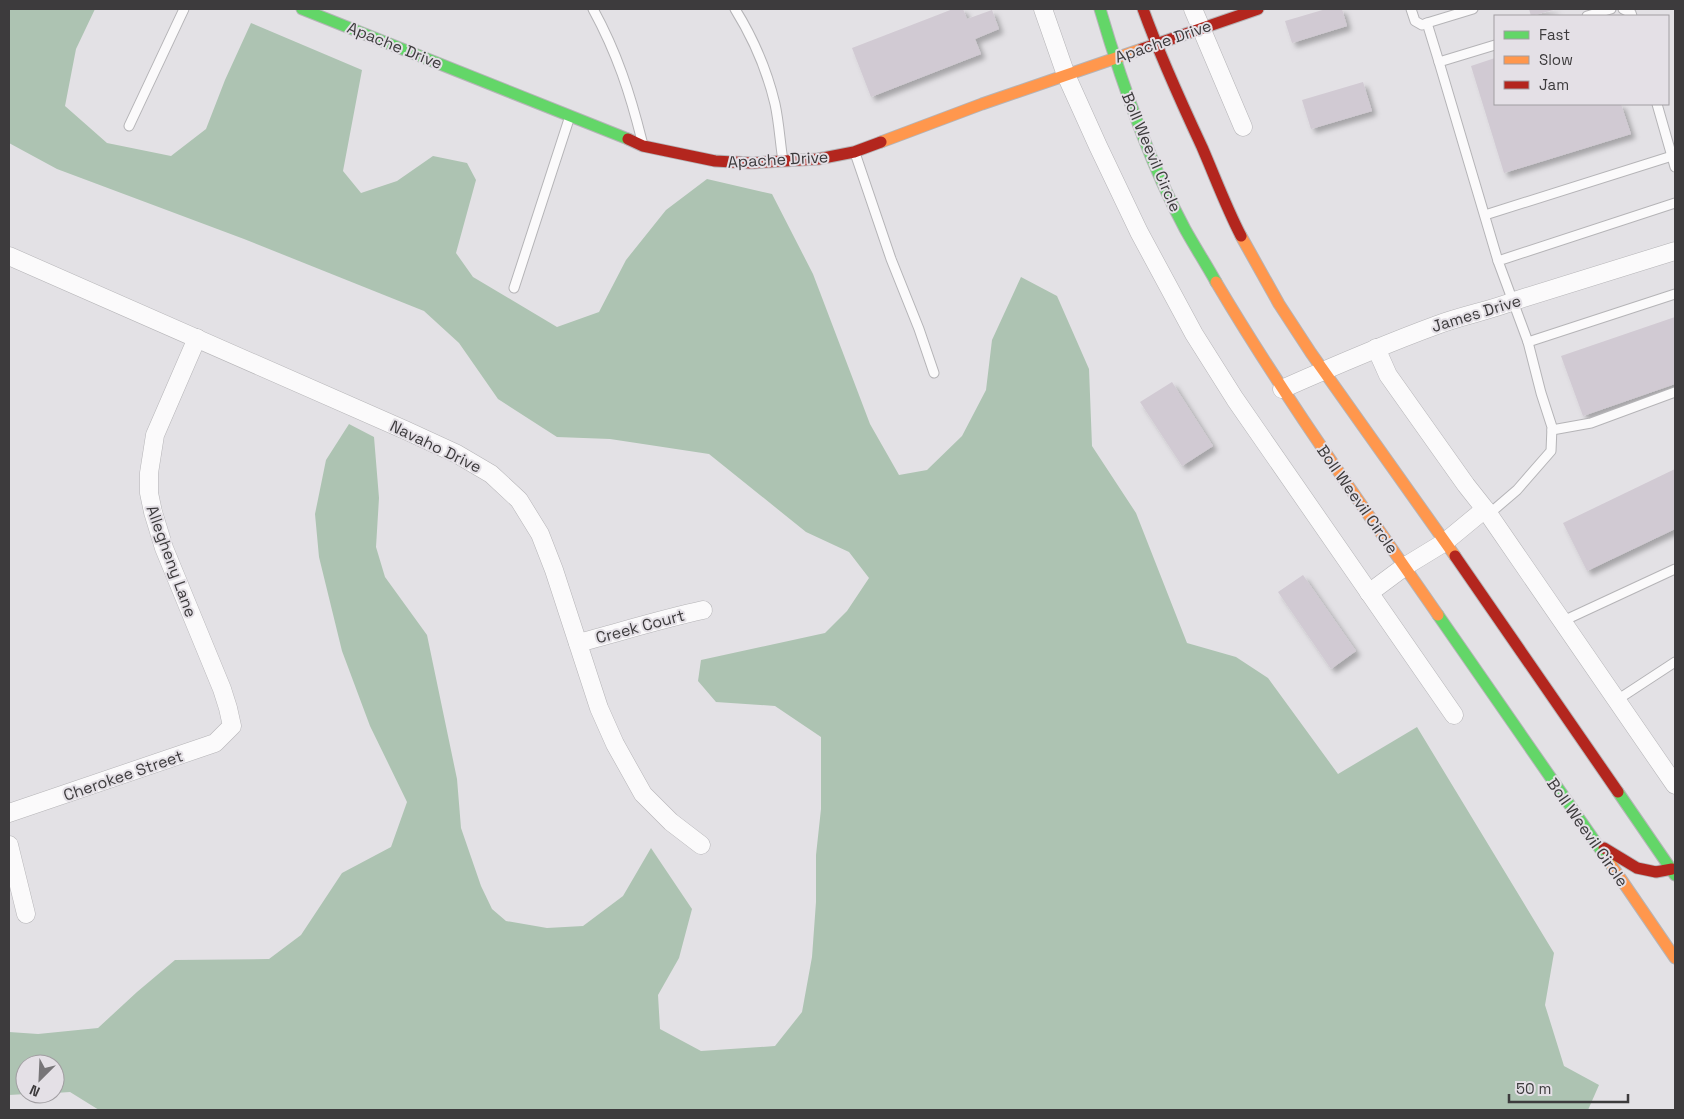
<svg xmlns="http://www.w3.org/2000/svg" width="1684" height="1119" font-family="'Space Grotesk',sans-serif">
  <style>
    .forest { fill: #adc3b2 }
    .building { fill: #d1cad3; filter: url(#shadow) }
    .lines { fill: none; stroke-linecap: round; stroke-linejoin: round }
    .lane-casing { stroke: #b5b4b7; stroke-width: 11 }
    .street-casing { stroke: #b5b4b7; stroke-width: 19 }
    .fast-casing { stroke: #b5b4b7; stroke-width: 13 }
    .slow-casing { stroke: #b5b4b7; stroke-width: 13 }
    .jam-casing { stroke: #b5b4b7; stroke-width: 13 }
    .lane { stroke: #fbfafb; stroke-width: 9 }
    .street { stroke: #fbfafb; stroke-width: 18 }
    .fast { stroke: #63d668; stroke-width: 11 }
    .slow { stroke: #ff974d; stroke-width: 11 }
    .jam { stroke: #b3261e; stroke-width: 11 }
    .labels { text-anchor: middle; stroke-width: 4; stroke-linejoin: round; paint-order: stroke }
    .street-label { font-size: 16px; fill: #3d3b3d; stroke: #e4e0e6 }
  </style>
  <defs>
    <filter id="shadow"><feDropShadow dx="4.5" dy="4.5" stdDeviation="2.5" flood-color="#0004"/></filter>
  </defs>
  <rect width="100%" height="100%" fill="#e3e1e5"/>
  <!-- forest -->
  <polygon class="forest" points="9,9 95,9 76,49 65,106 107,143 171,156 206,129 225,80 251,23 362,70 343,171 361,193 397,181 433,156 467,163 476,180 456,253 473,277 557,327 599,312 626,260 666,210 707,179 772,194 813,274 870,424 899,475 927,470 962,436 986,390 992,340 1021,277 1057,296 1089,369 1092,446 1136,513 1187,643 1236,657 1268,678 1338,774 1417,727 1554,953 1545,1005 1564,1066 1599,1085 1588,1110 99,1110 70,1092 55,1093 55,1064 25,1064 26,1094 9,1095 9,1032 38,1034 98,1028 137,992 175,960 269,959 301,935 342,873 391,847 407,802 370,726 342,651 319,557 315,514 326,460 349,424 374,437 379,498 376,547 385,577 427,635 457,779 461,828 481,886 492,909 506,921 547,928 583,926 623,896 651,848 692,909 679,958 658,995 660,1029 701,1051 775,1046 802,1012 812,957 816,902 816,855 821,809 821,737 775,706 716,702 698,681 701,660 825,633 847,611 869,578 849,552 806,532 709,454 610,439 557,437 498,399 459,343 424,311 244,239 57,169 9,143"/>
  <!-- building -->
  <g class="building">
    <polygon points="953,9 963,9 967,19 992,10 999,29 975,39 981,54 871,97 852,48"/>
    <polygon points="1326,9 1342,9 1347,26 1292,43 1285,21"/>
    <polygon points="1529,9 1557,9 1531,16"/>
    <polygon points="1495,58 1495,104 1621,104 1631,134 1504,173 1471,66"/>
    <polygon points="1363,82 1372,111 1311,129 1302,100"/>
    <polygon points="1675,317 1675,384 1583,416 1561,356"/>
    <polygon points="1172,382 1213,446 1182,466 1140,402"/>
    <polygon points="1675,469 1675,529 1587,571 1563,523"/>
    <polygon points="1303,575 1356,651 1331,669 1278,592"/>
  </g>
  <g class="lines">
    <defs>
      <g id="lane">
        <path d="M593 9C617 53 630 93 642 141"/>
        <path d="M735 9C753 38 767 70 775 104 779 122 780 142 783 161"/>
        <polyline points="1411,9 1415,21 1422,25 1427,23"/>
        <polyline points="1623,9 1631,13 1632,16"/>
        <polyline points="1587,16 1611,9"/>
        <polyline points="1495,45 1439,62 1498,261"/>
        <polyline points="1439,62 1427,23 1473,9"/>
        <polyline points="1657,104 1675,167"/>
        <polyline points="129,126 184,9"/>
        <polyline points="855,153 891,259 919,329 934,373"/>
        <polyline points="1675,203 1498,261 1528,342 1675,294"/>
        <polyline points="1485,215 1672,156"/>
        <polyline points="514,288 570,116"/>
        <polyline points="1552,430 1591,423 1675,392"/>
        <polyline points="1489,514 1517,490 1551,451 1552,427 1541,393 1528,342"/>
        <polyline points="1563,621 1675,569"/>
        <polyline points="1617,700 1675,662"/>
      </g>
      <g id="street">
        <polyline points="1043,9 1066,75 1098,146 1139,232 1194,334 1235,399 1454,715"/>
        <polyline points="1193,9 1243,127"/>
        <polyline points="9,256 405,430 457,454 491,474 519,500 540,534 554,570 599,708 615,744 643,794 671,822 701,845"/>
        <polyline points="1376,348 1388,375 1466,485 1485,509 1675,785"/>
        <path d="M1282 389C1334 366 1385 344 1437 325 1463 315 1489 311 1514 301L1675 251"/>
        <polyline points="1369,593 1404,567 1445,542 1485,509"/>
        <path d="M578 643C620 632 661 619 703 610"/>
        <polyline points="9,813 215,743 232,726 228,708 222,689 164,548 153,512 149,493 149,473 155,435 197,338"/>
        <polyline points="9,845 26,914"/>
      </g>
      <g id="fast">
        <polyline points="302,9 628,139"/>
        <path d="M1100 9C1122 84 1148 160 1185 229 1195 247 1206 264 1216 282"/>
        <polyline points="1438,615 1612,866"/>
        <polyline points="1618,792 1675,875"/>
      </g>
      <g id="slow">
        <polyline points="881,142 982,104 1142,49"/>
        <polyline points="1241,236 1279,304 1311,353 1455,556"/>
        <path d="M1216 282C1284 397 1362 505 1438 615"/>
        <polyline points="1612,866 1675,958"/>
      </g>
      <g id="jam">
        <path d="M1143 9C1160 56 1181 102 1202 147 1215 177 1226 207 1241 236"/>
        <polyline points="1142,49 1258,9"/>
        <polyline points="628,139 643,146 715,161 751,163 818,159 854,152 881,142"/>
        <polyline points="1455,556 1618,792"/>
        <polyline points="1604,848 1637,868 1656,872 1672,869"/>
      </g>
    </defs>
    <!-- lane casing -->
    <use href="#lane" class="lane-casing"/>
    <!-- street casing -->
    <use href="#street" class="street-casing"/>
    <!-- fast casing -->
    <use href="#fast" class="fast-casing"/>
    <!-- slow casing -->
    <use href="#slow" class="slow-casing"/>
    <!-- jam casing -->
    <use href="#jam" class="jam-casing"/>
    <!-- lane -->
    <use href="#lane" class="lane"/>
    <!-- street -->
    <use href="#street" class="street"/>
    <!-- fast -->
    <use href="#fast" class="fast"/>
    <!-- slow -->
    <use href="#slow" class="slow"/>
    <!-- jam -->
    <use href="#jam" class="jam"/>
  </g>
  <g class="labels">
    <!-- street labels -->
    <g class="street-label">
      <text transform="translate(1163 41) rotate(-19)" y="6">Apache Drive</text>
      <text transform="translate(395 45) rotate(22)" y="6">Apache Drive</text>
      <text transform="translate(1152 152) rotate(67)" y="6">Boll Weevil Circle</text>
      <text transform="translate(778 159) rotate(-3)" y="6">Apache Drive</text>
      <text transform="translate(1476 313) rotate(-17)" y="6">James Drive</text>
      <text transform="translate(436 446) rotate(26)" y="6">Navaho Drive</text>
      <text transform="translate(1358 499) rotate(55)" y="6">Boll Weevil Circle</text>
      <text transform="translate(172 561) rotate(70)" y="6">Allegheny Lane</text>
      <text transform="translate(640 626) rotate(-15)" y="6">Creek Court</text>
      <text transform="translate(123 775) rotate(-19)" y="6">Cherokee Street</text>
      <text transform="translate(1588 832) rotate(55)" y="6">Boll Weevil Circle</text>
    </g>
  </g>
  <!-- border -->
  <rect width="1684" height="1119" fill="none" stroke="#3d3b3d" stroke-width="20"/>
  <!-- legend -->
  <rect x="1494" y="15" width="175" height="90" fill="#e4e0e6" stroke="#a19ea2"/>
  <rect x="1504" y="31" width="25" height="8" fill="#63d668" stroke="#a19ea2"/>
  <text x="1539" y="40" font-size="15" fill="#3d3b3d">Fast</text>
  <rect x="1504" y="56" width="25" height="8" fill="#ff974d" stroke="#a19ea2"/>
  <text x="1539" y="65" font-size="15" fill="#3d3b3d">Slow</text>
  <rect x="1504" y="81" width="25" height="8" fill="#b3261e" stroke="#a19ea2"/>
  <text x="1539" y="90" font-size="15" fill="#3d3b3d">Jam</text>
  <!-- north arrow -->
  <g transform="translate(40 1079) rotate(204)"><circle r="24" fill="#e4e0e6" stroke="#a19ea2"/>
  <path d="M0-4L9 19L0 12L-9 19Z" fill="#777578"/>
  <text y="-8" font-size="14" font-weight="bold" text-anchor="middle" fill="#3d3b3d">N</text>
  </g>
  <!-- scale -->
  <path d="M1509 1094v8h119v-8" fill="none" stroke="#3d3b3d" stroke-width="2.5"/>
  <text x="1516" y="1094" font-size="15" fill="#3d3b3d" stroke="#e4e0e6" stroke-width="4" paint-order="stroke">50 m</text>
</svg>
